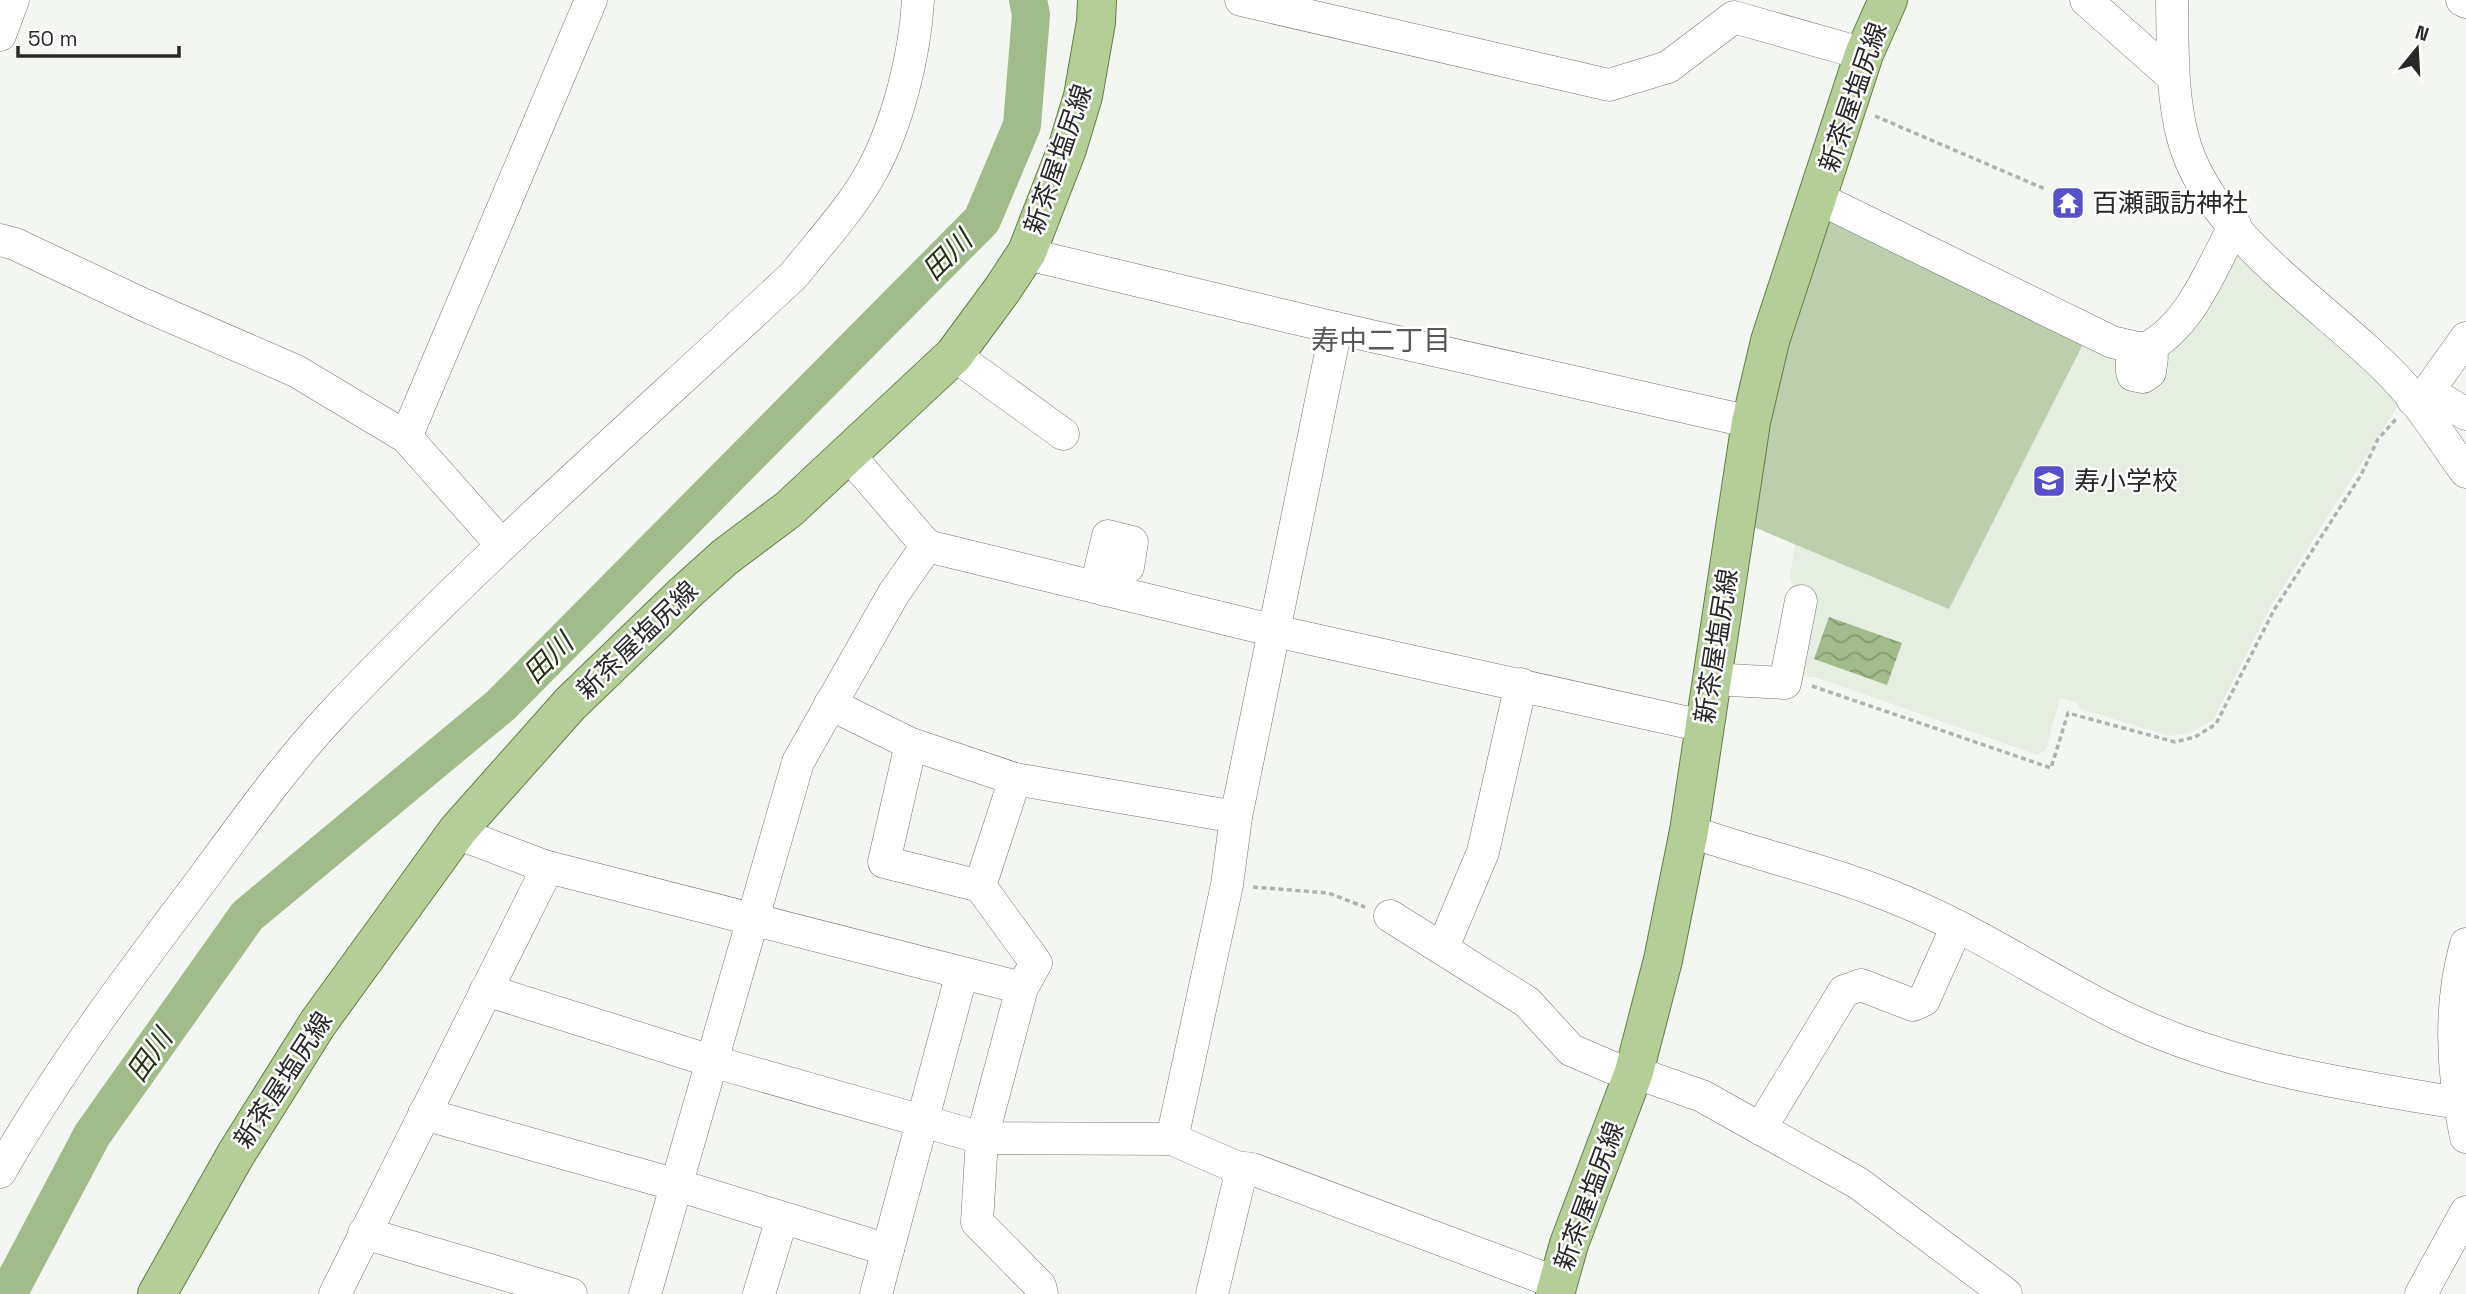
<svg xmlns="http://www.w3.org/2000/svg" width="2466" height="1294" font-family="'Space Grotesk','Noto Sans JP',sans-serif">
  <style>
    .built { fill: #e6ede1 }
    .green { fill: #bccead }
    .water { fill: url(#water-waves) }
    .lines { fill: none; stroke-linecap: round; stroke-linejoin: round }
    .river { stroke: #a2bb8b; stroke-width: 38 }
    .minor-casing { stroke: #777975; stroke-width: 33 }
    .major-casing { stroke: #637f44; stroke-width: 40 }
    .path { stroke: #aeb1ad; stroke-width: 3.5; stroke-dasharray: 5 3.5; stroke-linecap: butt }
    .minor { stroke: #fff; stroke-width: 32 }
    .major { stroke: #b5ce98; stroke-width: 38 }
    .labels { text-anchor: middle; stroke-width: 5; stroke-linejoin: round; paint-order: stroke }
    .street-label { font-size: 26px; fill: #272827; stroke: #fff }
    .poi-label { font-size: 26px; fill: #272827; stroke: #fff; text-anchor: start }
    .water-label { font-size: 28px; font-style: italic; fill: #1f2f0b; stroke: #fff }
    .neighbourhood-label { font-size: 28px; fill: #565955; stroke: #fff }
  </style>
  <defs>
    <pattern id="water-waves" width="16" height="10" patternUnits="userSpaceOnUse" patternTransform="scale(1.75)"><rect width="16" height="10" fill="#a2bb8b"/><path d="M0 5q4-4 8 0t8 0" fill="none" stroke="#849872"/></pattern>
  </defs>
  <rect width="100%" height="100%" fill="#f3f6f1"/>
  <!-- built -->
  <polygon class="built" points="1823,221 2158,348 2237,243 2403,398 2272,604 2213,720 2190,733 2170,736 2081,709 2076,702 2060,698 2046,749 2038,755 1815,677 1797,676 1796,671 1816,602 1795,596 1790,576 1795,544 1742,522"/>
  <!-- green -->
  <polygon class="green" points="1834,215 2086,338 1949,609 1742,522 1772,369 1823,221"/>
  <!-- water -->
  <polygon class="water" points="1829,617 1902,643 1887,685 1814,659"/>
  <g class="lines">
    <!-- river -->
    <polyline class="river" points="8,1294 92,1135 247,916 501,705 982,220 1022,125 1031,15 1028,0"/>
    <defs>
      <g id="minor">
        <polyline points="1241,0 1609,85 1668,67 1734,17 1864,54"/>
        <polyline points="2086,0 2173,77"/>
        <path d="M2172 0C2173 46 2171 93 2183 138 2210 240 2336 311 2403 386 2426 412 2445 444 2466 472"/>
        <polyline points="2462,0 2466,2"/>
        <polyline points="0,35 13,0"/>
        <polyline points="1818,198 2112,342 2138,348"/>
        <polyline points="0,240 15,244 142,304 296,371 406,437 502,545"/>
        <polyline points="1039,257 1336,328 1751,422"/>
        <path d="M2138 348H2147L2152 357 2150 372 2143 377 2133 375C2130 366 2132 355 2138 348Z"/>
        <path d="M2147 348C2191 326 2212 266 2235 225"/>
        <polyline points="954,355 1063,434"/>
        <polyline points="2428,391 2466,414"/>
        <polyline points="2413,400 2428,391 2466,338"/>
        <polyline points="406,437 591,0"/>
        <polyline points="927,546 1275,631 1703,726"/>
        <polyline points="1096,587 1108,536 1132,542 1128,567 1112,562 1105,590"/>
        <polyline points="1711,679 1785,683 1801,601"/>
        <polyline points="830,704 911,744 1015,779 1236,817"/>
        <polyline points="911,744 884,862 980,886 1036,963 1022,988 982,1138 977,1222 1040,1286 1042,1294"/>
        <polyline points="458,830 470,838 544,866 1022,988"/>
        <path d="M1689 831C1760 856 1836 872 1905 902 1985 935 2054 984 2130 1020 2232 1068 2349 1085 2458 1103"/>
        <polyline points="980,886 1015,779"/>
        <polyline points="1390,916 1527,1002 1571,1050 1613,1068 1634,1072 1702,1096 1858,1183 2006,1294"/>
        <path d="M2466 944C2448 1008 2452 1073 2466 1137"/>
        <polyline points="1443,947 1483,852 1521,684"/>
        <polyline points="486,990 711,1061 982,1138 1172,1139 1236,1167 1252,1169 1557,1283"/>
        <polyline points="424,1114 677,1185 888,1250"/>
        <polyline points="1760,1129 1844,991 1861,985 1913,1005 1924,1000 1957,926"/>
        <polyline points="1172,1139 1227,885 1236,817 1336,328"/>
        <path d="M0 1172C56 1074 124 983 192 893 236 834 280 771 330 717 477 561 638 421 794 275 820 242 852 208 872 171 898 123 915 54 918 0"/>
        <polyline points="364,1233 571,1294"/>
        <polyline points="335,1294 548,867"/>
        <polyline points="645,1294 798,762 894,593 927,546 848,454"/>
        <polyline points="759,1294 782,1218"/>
        <polyline points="876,1294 962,973"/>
        <polyline points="1212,1294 1239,1181 1236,1167"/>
        <polyline points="2421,1294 2466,1212"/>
      </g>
      <g id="major">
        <polyline points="157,1294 236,1154 318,1023 458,830 570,704 685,593 725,557 789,509 954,355 1002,290 1027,252 1067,149 1083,96 1096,22 1097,0"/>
        <polyline points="1555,1294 1569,1244 1634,1072 1663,960 1689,831 1751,422 1770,341 1864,54 1888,0"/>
      </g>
    </defs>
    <!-- minor casing -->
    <use href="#minor" class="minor-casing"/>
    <!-- major casing -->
    <use href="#major" class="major-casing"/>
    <!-- path -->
    <g class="path">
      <polyline points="1875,116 2045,189"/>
      <polyline points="1812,686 2051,768 2068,713 2175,742 2195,737 2216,724 2274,610 2361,475 2378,439 2397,418"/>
      <polyline points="1253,887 1328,893 1365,907"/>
    </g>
    <!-- minor -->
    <use href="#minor" class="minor"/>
    <!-- major -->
    <use href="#major" class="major"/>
  </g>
  <!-- icons -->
  <defs>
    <symbol id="temple-square" viewBox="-11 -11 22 22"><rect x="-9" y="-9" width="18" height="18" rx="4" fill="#5750c8" stroke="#fff"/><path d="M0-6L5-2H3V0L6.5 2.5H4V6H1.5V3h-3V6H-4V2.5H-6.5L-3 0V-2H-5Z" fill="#fff"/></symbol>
    <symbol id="school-square" viewBox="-11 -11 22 22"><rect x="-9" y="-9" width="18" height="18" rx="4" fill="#5750c8" stroke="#fff"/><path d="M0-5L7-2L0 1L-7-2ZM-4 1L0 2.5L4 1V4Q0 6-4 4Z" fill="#fff"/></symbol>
  </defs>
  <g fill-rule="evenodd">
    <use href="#temple-square" x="2049" y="184" width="38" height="38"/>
    <use href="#school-square" x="2030" y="462" width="38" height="38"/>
  </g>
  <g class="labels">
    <!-- street labels -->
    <g class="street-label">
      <text transform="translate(1853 97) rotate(-71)" y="9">新茶屋塩尻線</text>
      <text transform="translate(1058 159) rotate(-71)" y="9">新茶屋塩尻線</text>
      <text transform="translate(637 640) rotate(-44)" y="9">新茶屋塩尻線</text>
      <text transform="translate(1716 646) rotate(-81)" y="9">新茶屋塩尻線</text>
      <text transform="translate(283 1080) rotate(-57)" y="9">新茶屋塩尻線</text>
      <text transform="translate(1589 1196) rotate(-70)" y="9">新茶屋塩尻線</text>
    </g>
    <!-- poi labels -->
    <g class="poi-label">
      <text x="2092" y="212">百瀬諏訪神社</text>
      <text x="2074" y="490">寿小学校</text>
    </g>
    <!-- water labels -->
    <g class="water-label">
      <text transform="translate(947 255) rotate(-45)" y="10">田川</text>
      <text transform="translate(548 658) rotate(-45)" y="10">田川</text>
      <text transform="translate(149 1055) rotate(-55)" y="10">田川</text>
    </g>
    <!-- neighbourhood labels -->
    <g class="neighbourhood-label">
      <text x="1381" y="350">寿中二丁目</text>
    </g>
  </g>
  <!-- north arrow -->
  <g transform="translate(2417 49) rotate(18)" stroke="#ffffff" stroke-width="5" paint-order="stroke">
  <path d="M0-5L12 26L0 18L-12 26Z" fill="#272827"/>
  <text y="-10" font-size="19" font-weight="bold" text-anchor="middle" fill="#272827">N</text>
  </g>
  <!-- scale -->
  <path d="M18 46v10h161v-10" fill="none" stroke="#272827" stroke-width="3.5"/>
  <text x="28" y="46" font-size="21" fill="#272827" stroke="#ffffff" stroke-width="5" paint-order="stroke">50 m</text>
</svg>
